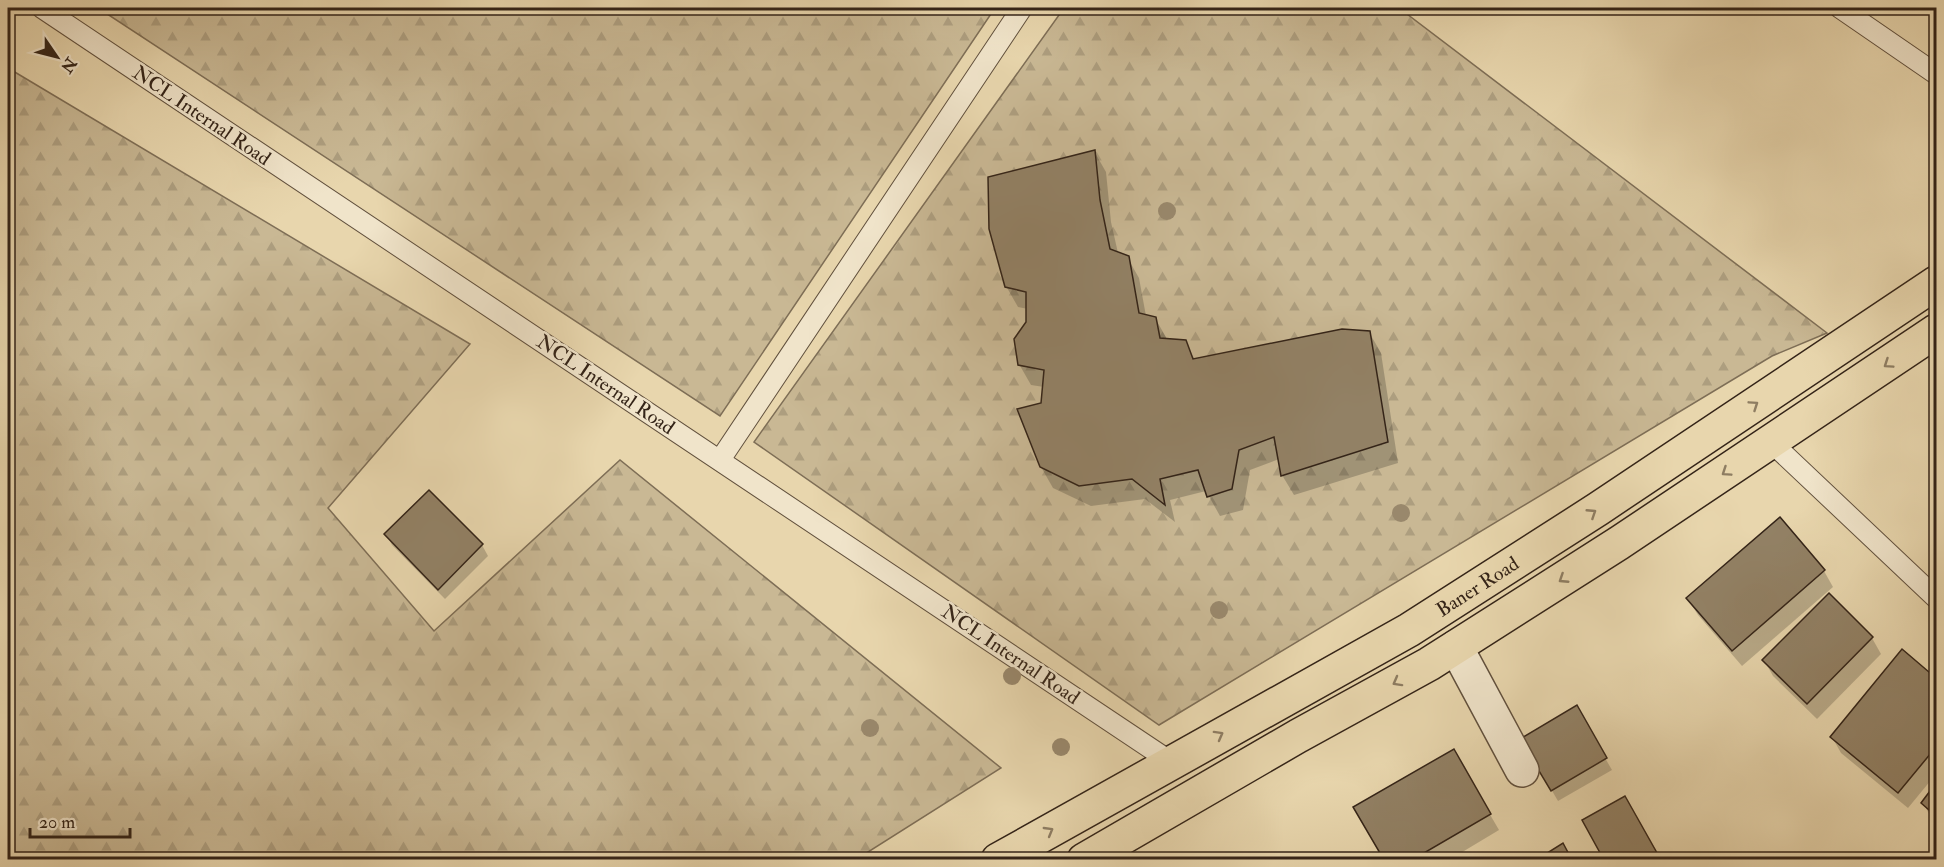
<svg xmlns="http://www.w3.org/2000/svg" width="1944" height="867" font-family="'IM FELL Double Pica',serif">
  <style>
    .forest { fill: url(#forest-firs); stroke: #7e6e56; stroke-width: 1.5 }
    .shadow { fill: #0003 }
    .building { fill: #928165; stroke: #342418; stroke-width: 1.5 }
    .lines { fill: none; stroke-linecap: round; stroke-linejoin: round }
    .lane-casing { stroke: #61503d; stroke-width: 22 }
    .street-casing { stroke: #61503d; stroke-width: 36 }
    .primary-casing { stroke: #342418; stroke-width: 36 }
    .lane { stroke: #f0e4ca; stroke-width: 20 }
    .street { stroke: #f0e4ca; stroke-width: 33 }
    .primary { stroke: #e8d6ad; stroke-width: 33 }
    .tree { fill: #99886c }
    .oneway { stroke: #8e7d62 }
    .labels { text-anchor: middle; stroke-width: 5; stroke-linejoin: round; paint-order: stroke }
    .street-label { font-size: 20px; fill: #342418; stroke: #f0e4ca }
  </style>
  <defs>
    <pattern id="forest-firs" width="22" height="20" patternUnits="userSpaceOnUse" patternTransform="scale(1.5)"><rect width="22" height="20" fill="#c9b894"/><path d="M5 1l3.5 6h-7zM16 11l3.5 6h-7z" fill="#ad9e7f"/></pattern>
  </defs>
  <rect width="100%" height="100%" fill="#e8d6ad"/>
  <filter id="stains"><feTurbulence type="fractalNoise" baseFrequency=".00333" numOctaves="4"/><feColorMatrix values="0 0 0 0 .2 0 0 0 0 .09 0 0 0 0 .02 0 0 0 .5 -.17"/></filter>
  <radialGradient id="worn" r=".72"><stop offset=".6" stop-color="#630" stop-opacity="0"/><stop offset="1" stop-color="#630" stop-opacity=".3"/></radialGradient>
  <!-- forest -->
  <g class="forest">
    <polygon points="98,8 995,8 720,416"/>
    <polygon points="1064,8 1399,8 1827,333 1772,356 1159,725 754,442"/>
    <polygon points="8,68 470,344 328,508 434,631 620,460 1001,768 857,859 8,859"/>
  </g>
  <!-- shadow -->
  <g class="shadow">
    <polygon points="1094,151 1106,172 1111,222 1118,253 1127,257 1139,278 1146,316 1155,318 1167,339 1185,341 1195,360 1369,332 1381,353 1398,463 1294,495 1282,475 1279,459 1250,470 1243,510 1220,516 1206,491 1170,500 1175,522 1145,499 1091,506 1053,488 1041,467 1044,387 1031,385 1019,364 1027,323 1028,309 1018,307 1006,286"/>
    <polygon points="386,534 482,545 488,556 445,599 392,545"/>
    <polygon points="1824,571 1833,587 1742,666 1698,615 1688,599"/>
    <polygon points="1872,638 1881,654 1817,719 1773,676 1764,660"/>
    <polygon points="1902,652 1936,680 1936,774 1908,808 1841,753 1832,737"/>
    <polygon points="1576,708 1612,770 1558,801 1522,739"/>
    <polygon points="1453,751 1499,830 1449,860 1385,860"/>
    <polygon points="1936,786 1936,823 1932,819 1923,803"/>
  </g>
  <!-- building -->
  <g class="building">
    <polygon points="1095,150 1100,200 1110,249 1129,256 1139,313 1156,317 1160,338 1186,340 1193,359 1342,329 1370,331 1388,442 1281,476 1274,437 1239,450 1232,489 1207,497 1198,470 1160,479 1165,505 1132,479 1079,486 1040,467 1017,409 1041,403 1044,370 1018,365 1014,339 1026,322 1026,292 1005,287 989,229 988,177"/>
    <polygon points="429,490 483,544 438,590 384,534"/>
    <polygon points="1780,517 1825,570 1732,651 1686,598"/>
    <polygon points="1829,593 1873,637 1807,704 1762,660"/>
    <polygon points="1902,649 1936,678 1936,747 1898,793 1830,737"/>
    <polygon points="1577,705 1607,758 1551,791 1520,739"/>
    <polygon points="1454,749 1491,814 1412,860 1384,860 1353,807"/>
    <polygon points="1936,783 1936,816 1921,803"/>
    <polygon points="1625,796 1661,860 1604,860 1582,820"/>
    <polygon points="1563,843 1572,860 1536,860"/>
    <polygon points="1328,854 1331,860 1318,860"/>
  </g>
  <g class="lines">
    <defs>
      <g id="lane">
        <polyline points="42,8 1171,762"/>
        <polyline points="1840,8 1936,74"/>
        <polyline points="1771,442 1936,598"/>
        <polyline points="720,460 1022,8"/>
      </g>
      <polyline id="street" points="1456,647 1522,770"/>
      <g id="primary">
        <path id="s1" d="M998 860 1409 630 1598 509 1936 283"/>
        <polyline points="1084,860 1298,736 1429,664 1619,543 1936,331"/>
      </g>
    </defs>
    <!-- lane casing -->
    <use href="#lane" class="lane-casing"/>
    <!-- street casing -->
    <use href="#street" class="street-casing"/>
    <!-- primary casing -->
    <use href="#primary" class="primary-casing"/>
    <!-- lane -->
    <use href="#lane" class="lane"/>
    <!-- street -->
    <use href="#street" class="street"/>
    <!-- primary -->
    <use href="#primary" class="primary"/>
  </g>
  <!-- trees -->
  <g class="tree">
    <circle cx="1167" cy="211" r="9"/>
    <circle cx="1401" cy="513" r="9"/>
    <circle cx="1219" cy="610" r="9"/>
    <circle cx="1012" cy="676" r="9"/>
    <circle cx="870" cy="728" r="9"/>
    <circle cx="1061" cy="747" r="9"/>
  </g>
  <!-- one-way arrows -->
  <defs><path id="oneway-chevron" d="M-2-3.5L2.5 0L-2 3.5" fill="none" stroke-width="1.6" stroke-linecap="round" stroke-linejoin="round" transform="scale(1.5)"/></defs>
  <g class="oneway">
    <use href="#oneway-chevron" transform="translate(1888 364) rotate(146)"/>
    <use href="#oneway-chevron" transform="translate(1754 405) rotate(-34)"/>
    <use href="#oneway-chevron" transform="translate(1726 472) rotate(146)"/>
    <use href="#oneway-chevron" transform="translate(1592 513) rotate(-33)"/>
    <use href="#oneway-chevron" transform="translate(1563 579) rotate(147)"/>
    <use href="#oneway-chevron" transform="translate(1397 682) rotate(151)"/>
    <use href="#oneway-chevron" transform="translate(1219 735) rotate(-29)"/>
    <use href="#oneway-chevron" transform="translate(1049 831) rotate(-30)"/>
  </g>
  <g class="labels">
    <!-- street labels -->
    <g class="street-label">
      <text transform="translate(202 115) rotate(34)" y="7">NCL Internal Road</text>
      <text transform="translate(606 384) rotate(34)" y="7">NCL Internal Road</text>
      <text dy="7" stroke="none"><textPath href="#s1" startOffset="552">Baner Road</textPath></text>
      <text transform="translate(1011 654) rotate(34)" y="7">NCL Internal Road</text>
    </g>
  </g>
  <!-- margin -->
  <rect width="1944" height="867" fill="none" stroke="#e8d6ad" stroke-width="30"/>
  <rect x="9" y="9" width="1926" height="849" fill="none" stroke="#342418" stroke-width="3"/>
  <rect x="15" y="15" width="1914" height="837" fill="none" stroke="#342418" stroke-width="1.5"/>
  <!-- north arrow -->
  <g transform="translate(57 57) rotate(125)" stroke="#f0e4ca" stroke-width="4.5" paint-order="stroke">
  <path d="M0-4.5L10 22L0 15L-10 22Z" fill="#342418"/>
  <text y="-9" font-size="16" font-weight="bold" text-anchor="middle" fill="#342418">N</text>
  </g>
  <!-- scale -->
  <path d="M30 828v9h100v-9" fill="none" stroke="#342418" stroke-width="3"/>
  <text x="39" y="828" font-size="18" fill="#342418" stroke="#f0e4ca" stroke-width="4.5" paint-order="stroke">20 m</text>
  <rect width="100%" height="100%" filter="url(#stains)"/>
  <rect width="100%" height="100%" fill="url(#worn)"/>
</svg>
